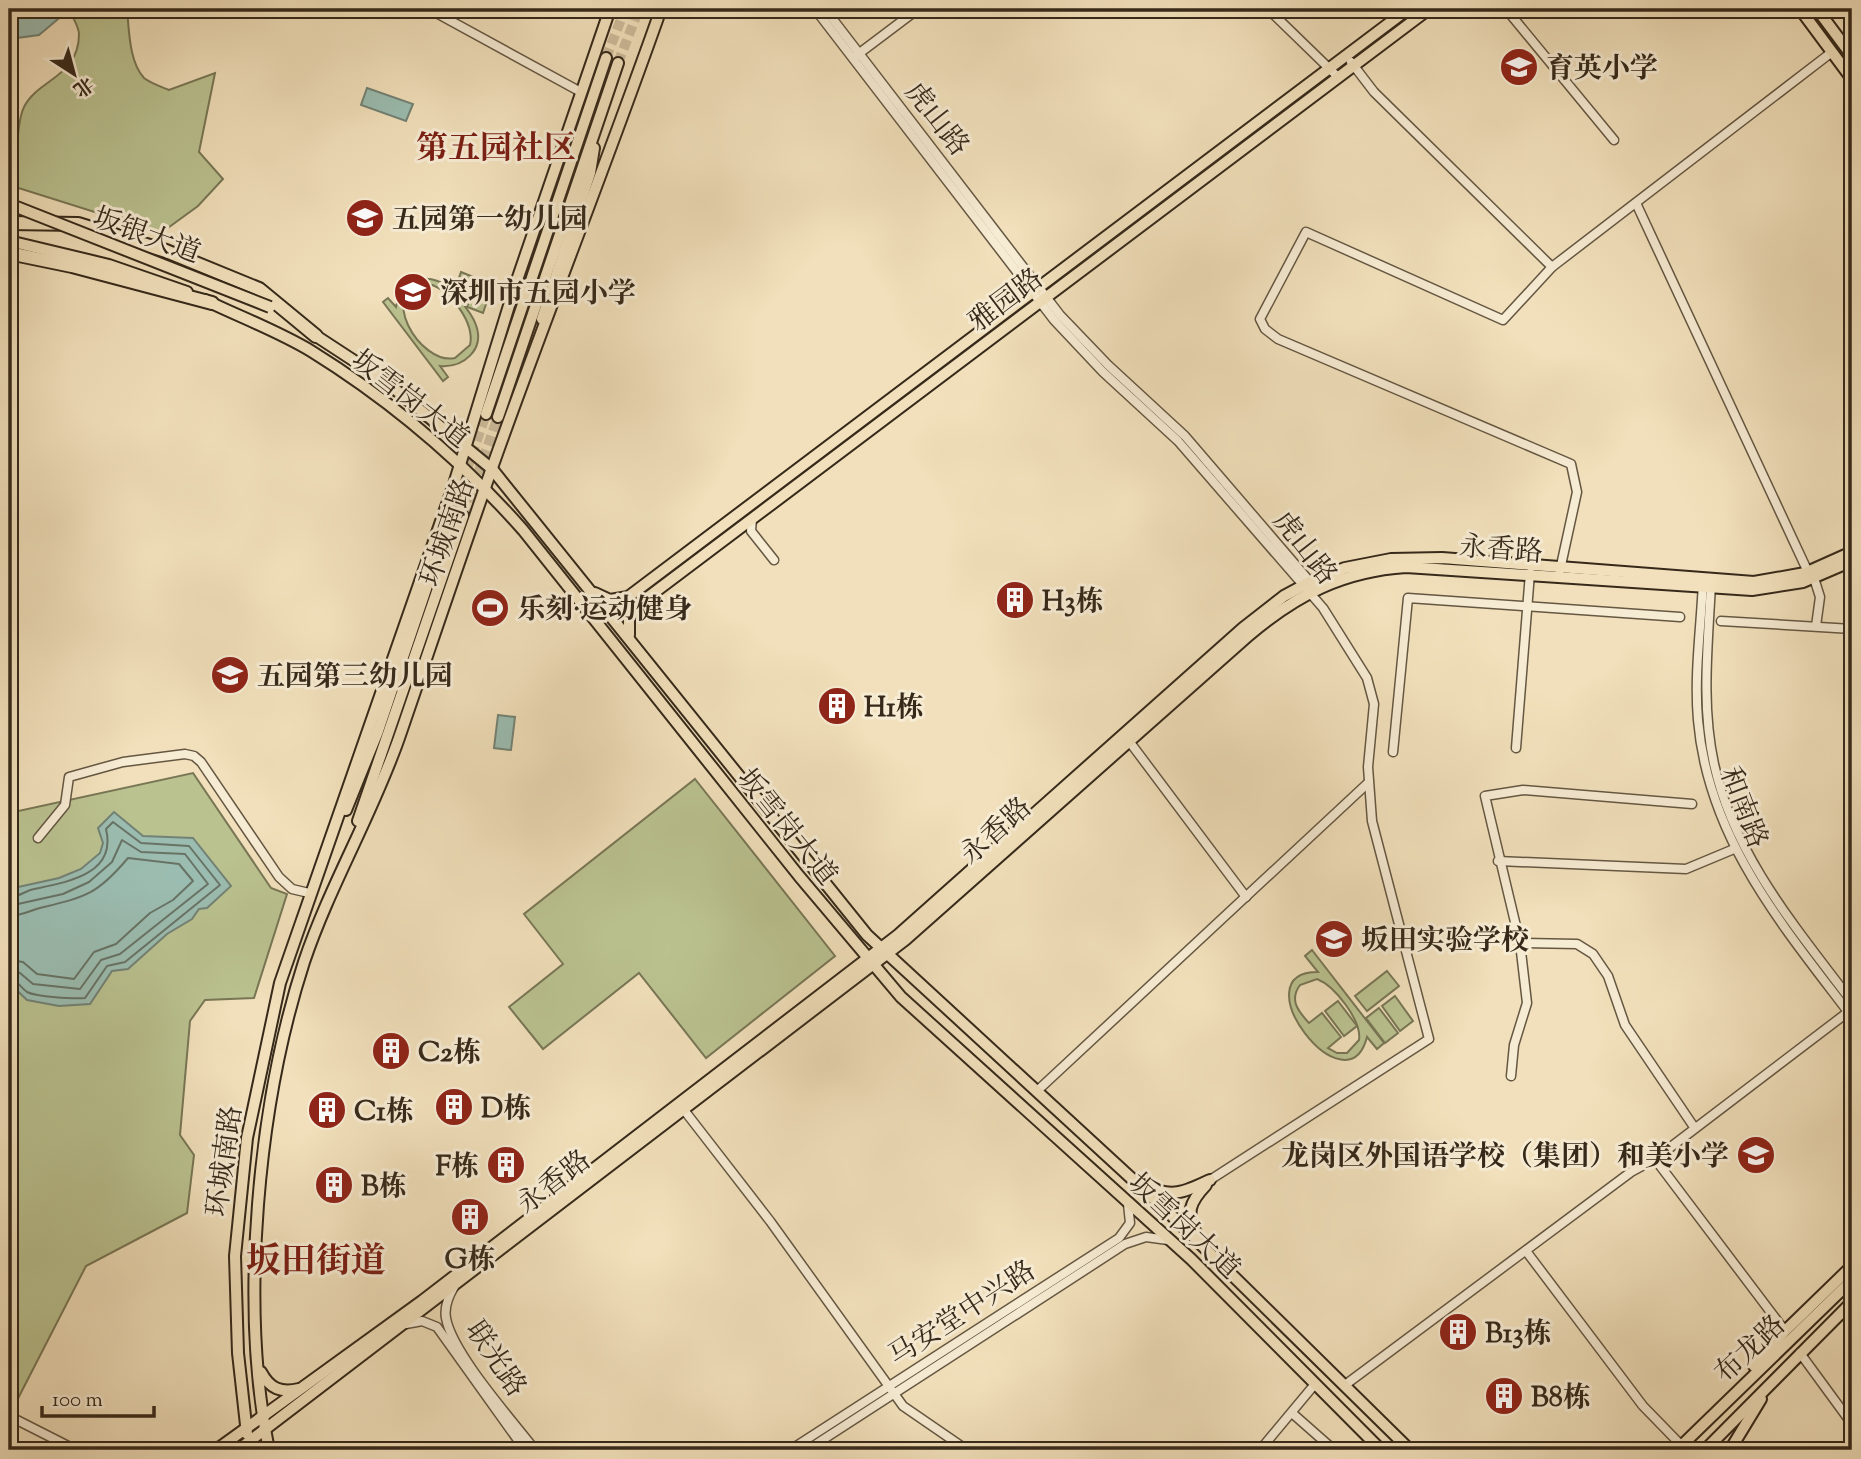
<svg xmlns="http://www.w3.org/2000/svg" width="1861" height="1459" font-family="'Sorts Mill Goudy','Noto Serif SC',serif">
  <style>
    .green { fill: #bac290; stroke: #787655; stroke-width: 2; fill-rule: evenodd }
    .water { fill: #9bbdb1; stroke: #738275; stroke-width: 2 }
    .lines { fill: none; stroke-linecap: round; stroke-linejoin: round }
    .shore { stroke: #687366; stroke-width: 2 }
    .major-tunnel { stroke: #ccbb9b; stroke-width: 10; stroke-dasharray: 10 5; stroke-linecap: butt }
    .minor-casing { stroke: #655742; stroke-width: 11 }
    .major-casing { stroke: #36291a; stroke-width: 14 }
    .highway-casing { stroke: #36291a; stroke-width: 16 }
    .minor { stroke: #f6ebd3; stroke-width: 8 }
    .major { stroke: #f1e0bb; stroke-width: 10 }
    .highway { stroke: #f1e0bb; stroke-width: 12 }
    .major-bridge-casing { stroke: #36291a; stroke-width: 14; stroke-linecap: butt }
    .major-bridge { stroke: #f1e0bb; stroke-width: 10 }
    .labels { text-anchor: middle; stroke-width: 6; stroke-linejoin: round; paint-order: stroke }
    .poi-label { font-size: 28px; font-weight: bold; fill: #36291a; stroke: #f6ebd3; text-anchor: start }
    .street-label { font-size: 28px; fill: #36291a; stroke: #f6ebd3 }
    .quarter-label { font-size: 32px; font-weight: bold; fill: #7a1f14; stroke: #f6ebd3 }
    .district-label { font-size: 35px; font-weight: bold; fill: #7a1f14; stroke: #f6ebd3 }
  </style>
  <rect width="100%" height="100%" fill="#f1e0bb"/>
  <filter id="stains"><feTurbulence type="fractalNoise" baseFrequency=".00286" numOctaves="4"/><feColorMatrix values="0 0 0 0 .2 0 0 0 0 .09 0 0 0 0 .02 0 0 0 .5 -.17"/></filter>
  <radialGradient id="worn" r=".72"><stop offset=".6" stop-color="#630" stop-opacity="0"/><stop offset="1" stop-color="#630" stop-opacity=".3"/></radialGradient>
  <!-- green -->
  <g class="green">
    <path d="M70 9H127C129 29 129 62 144 78 150 83 162 87 169 90L215 73 199 152 223 179 198 206 161 233 9 185V140L18 134C19 126 20 115 24 107 38 79 79 77 79 34 79 26 71 16 70 9Z"/>
    <path d="M461 272 476 278 469 298 454 293C462 303 472 313 476 325 485 350 463 368 440 366L448 377 443 381 383 302 388 298 396 307C401 276 433 270 454 292ZM429 284C450 289 475 323 470 345L455 358C420 366 374 288 429 284Z"/>
    <polygon points="477,278 493,283 483,313 467,307"/>
    <polygon points="193,773 271,888 287,894 254,998 205,1000 190,1021 180,1135 194,1155 187,1213 86,1266 9,1416 9,813"/>
    <polygon points="695,779 835,956 706,1058 639,973 543,1049 509,1007 563,964 524,914"/>
    <path d="M1312 950 1384 1043 1377 1049 1367 1037C1347 1114 1238 972 1318 972L1305 956ZM1317 979C1335 986 1362 1021 1359 1040L1347 1053H1337L1328 1048 1341 1037 1322 1013 1309 1023C1298 1011 1289 1000 1300 985Z"/>
    <polygon points="1387,971 1399,986 1367,1011 1355,996"/>
    <polygon points="1395,996 1413,1021 1400,1031 1382,1006"/>
    <polygon points="1338,1001 1357,1026 1344,1036 1325,1011"/>
    <polygon points="1379,1008 1398,1033 1385,1043 1366,1018"/>
  </g>
  <!-- water -->
  <g class="water">
    <polygon points="9,9 70,9 39,35 9,39"/>
    <polygon points="367,88 413,104 406,121 361,105"/>
    <polygon points="498,715 515,717 511,750 494,748"/>
    <polygon points="114,812 143,836 193,838 231,886 207,908 199,909 192,919 167,934 128,969 112,971 90,1004 59,1006 27,1000 9,983 9,889 59,878 81,869 100,853 103,843 98,828"/>
  </g>
  <g class="lines">
    <!-- shore -->
    <g class="shore">
      <path d="M9 897C19 897 25 891 34 889 68 882 117 874 106 829L113 822 141 843 189 846 220 885 125 962 107 966 85 998C73 999 37 997 27 992 20 987 18 980 9 979"/>
      <polyline points="9,906 63,894 89,882 112,862 122,840 141,852 185,854 208,884 120,954 101,960 80,989 33,984 20,973 9,970"/>
      <path d="M9 916C21 916 29 911 40 908 85 897 97 895 128 858L179 864 193 881 173 900 150 913 116 944 94 952 74 979 37 974 23 962 9 960"/>
    </g>
    <!-- major-tunnel -->
    <g class="major-tunnel">
      <polyline points="606,58 625,9"/>
      <polyline points="618,63 639,9"/>
      <polyline points="452,512 486,414"/>
      <polyline points="463,516 498,417"/>
    </g>
    <defs>
      <g id="minor">
        <polyline points="429,9 579,91"/>
        <polyline points="815,9 1054,320 1103,372 1178,441 1323,608 1367,678 1374,704 1368,767 1372,821 1429,1039 1210,1180"/>
        <polyline points="825,9 1060,315 1108,365 1185,436 1312,584"/>
        <polyline points="1268,9 1338,77"/>
        <polyline points="1506,9 1614,140"/>
        <polyline points="857,55 918,9"/>
        <polyline points="1351,62 1374,92 1552,267"/>
        <polyline points="1636,203 1808,572"/>
        <polyline points="752,519 751,531 774,560"/>
        <polyline points="1560,570 1577,492 1571,464 1278,339 1265,329 1260,319 1306,232 1503,320 1552,267 1832,52"/>
        <polyline points="1814,578 1820,597 1816,626"/>
        <path d="M1703 582C1701 628 1694 674 1698 720 1708 839 1783 926 1852 1017"/>
        <path d="M1711 584C1708 644 1701 705 1714 764 1734 856 1797 929 1852 1002"/>
        <polyline points="1721,621 1852,629"/>
        <polyline points="1129,741 1246,897"/>
        <polyline points="1516,748 1530,573"/>
        <polyline points="1393,752 1408,598 1680,617"/>
        <polyline points="38,838 65,805 69,777 123,762 185,754 194,756 201,762 279,877 292,889 309,893"/>
        <polyline points="1498,861 1686,869 1734,849"/>
        <polyline points="1520,943 1577,944 1593,954 1608,976 1625,1025 1694,1127"/>
        <polyline points="1511,1076 1514,1045 1527,1003 1520,943 1485,796 1523,790 1692,804"/>
        <polyline points="1037,1091 1368,783"/>
        <polyline points="684,1110 770,1221 903,1406 967,1450"/>
        <polyline points="1655,1159 1785,1331"/>
        <polyline points="1526,1251 1643,1406 1681,1445"/>
        <path d="M454 1287C448 1297 444 1307 446 1318 452 1353 512 1420 535 1450"/>
        <polyline points="406,1324 422,1321 437,1327 525,1450"/>
        <polyline points="1800,1353 1852,1424"/>
        <polyline points="1345,1385 1631,1172 1655,1159 1852,1009"/>
        <polyline points="1292,1413 1334,1450"/>
        <polyline points="9,1416 76,1450"/>
        <polyline points="790,1450 1119,1238 1130,1223 1128,1204"/>
        <polyline points="807,1450 1125,1244 1146,1237 1168,1240"/>
        <polyline points="1260,1450 1315,1384"/>
      </g>
      <g id="major">
        <polyline points="1800,9 1852,79"/>
        <polyline points="1817,9 1852,56"/>
        <polyline points="9,241 109,265 187,292"/>
        <path d="M205 300C240 317 278 331 311 351 390 400 462 461 523 530L799 876 901 997 1191 1259 1381 1450"/>
        <polyline points="542,319 590,173 594,148"/>
        <polyline points="310,332 385,381 492,469 867,935 1168,1212 1410,1450"/>
        <polyline points="486,414 606,58"/>
        <polyline points="498,417 618,63"/>
        <polyline points="595,593 610,600 628,597 1408,9"/>
        <polyline points="629,635 629,617 639,604 1429,9"/>
        <polyline points="346,810 378,731 452,512"/>
        <polyline points="358,821 463,516"/>
        <path d="M1145 1185C1171 1199 1185 1192 1210 1180"/>
        <path d="M1197 1235C1185 1213 1190 1202 1206 1185"/>
        <polyline points="1754,1366 1785,1331 1852,1266"/>
        <path d="M261 1372C270 1389 281 1393 299 1389"/>
        <polyline points="247,1434 238,1353 235,1256 247,1138 280,983 454,484 515,286 610,9"/>
        <polyline points="216,1450 422,1301 898,935 1243,628 1284,596 1310,582 1345,568 1391,559 1442,558 1754,582 1805,573 1852,552"/>
        <path d="M238 1450 905 940 1248 636C1296 595 1343 571 1406 567L1752 590 1803 582 1852 561"/>
        <path d="M269 1450C239 1304 258 1104 304 962 330 885 372 815 399 738 432 642 464 546 498 451 551 303 609 157 661 9"/>
        <polyline points="1677,1450 1852,1280"/>
        <polyline points="1705,1450 1852,1302"/>
        <polyline points="1730,1450 1761,1399"/>
      </g>
      <g id="highway">
        <polyline points="9,223 78,224 166,251 259,289 316,336"/>
        <polyline points="9,253 72,266 212,303"/>
      </g>
    </defs>
    <!-- minor casing -->
    <use href="#minor" class="minor-casing"/>
    <!-- major casing -->
    <use href="#major" class="major-casing"/>
    <!-- highway casing -->
    <use href="#highway" class="highway-casing"/>
    <!-- minor -->
    <use href="#minor" class="minor"/>
    <!-- major -->
    <use href="#major" class="major"/>
    <!-- highway -->
    <use href="#highway" class="highway"/>
    <defs>
      <polyline id="major-bridge" points="9,204 270,307"/>
    </defs>
    <!-- major-bridge casing -->
    <use href="#major-bridge" class="major-bridge-casing"/>
    <!-- major-bridge -->
    <use href="#major-bridge" class="major-bridge"/>
  </g>
  <!-- icons -->
  <defs>
    <symbol id="school-disc" viewBox="-11 -11 22 22"><circle r="9.5" fill="#8f2418" stroke="#f6ebd3"/><path d="M0-5L7-2L0 1L-7-2ZM-4 1L0 2.5L4 1V4Q0 6-4 4Z" fill="#fff"/></symbol>
    <symbol id="building-disc" viewBox="-11 -11 22 22"><circle r="9.5" fill="#8f2418" stroke="#f6ebd3"/><path d="M-4-6H4V6H1V3H-1V6H-4ZM-2.5-4.3h1.7v1.8h-1.7ZM.8-4.3h1.7v1.8H.8ZM-2.5-1h1.7V.8h-1.7ZM.8-1h1.7V.8H.8Z" fill="#fff"/></symbol>
    <symbol id="stadium-disc" viewBox="-11 -11 22 22"><circle r="9.5" fill="#8f2418" stroke="#f6ebd3"/><path d="M0-5a6.5 5 0 1 0 0 10a6.5 5 0 1 0 0-10ZM-3.5-1.8h7v3.6h-7Z" fill="#fff"/></symbol>
  </defs>
  <g fill-rule="evenodd">
    <use href="#school-disc" x="1497" y="45" width="44" height="44"/>
    <use href="#school-disc" x="343" y="196" width="44" height="44"/>
    <use href="#school-disc" x="391" y="270" width="44" height="44"/>
    <use href="#building-disc" x="993" y="578" width="44" height="44"/>
    <use href="#stadium-disc" x="468" y="586" width="44" height="44"/>
    <use href="#school-disc" x="208" y="653" width="44" height="44"/>
    <use href="#building-disc" x="815" y="684" width="44" height="44"/>
    <use href="#school-disc" x="1312" y="917" width="44" height="44"/>
    <use href="#building-disc" x="369" y="1029" width="44" height="44"/>
    <use href="#building-disc" x="432" y="1085" width="44" height="44"/>
    <use href="#building-disc" x="305" y="1088" width="44" height="44"/>
    <use href="#school-disc" x="1734" y="1133" width="44" height="44"/>
    <use href="#building-disc" x="484" y="1143" width="44" height="44"/>
    <use href="#building-disc" x="312" y="1163" width="44" height="44"/>
    <use href="#building-disc" x="448" y="1195" width="44" height="44"/>
    <use href="#building-disc" x="1436" y="1310" width="44" height="44"/>
    <use href="#building-disc" x="1482" y="1374" width="44" height="44"/>
  </g>
  <g class="labels">
    <!-- poi labels -->
    <g class="poi-label">
      <text x="1546" y="77">育英小学</text>
      <text x="392" y="228">五园第一幼儿园</text>
      <text x="440" y="302">深圳市五园小学</text>
      <text x="1042" y="610">H3栋</text>
      <text x="517" y="618">乐刻·运动健身</text>
      <text x="257" y="685">五园第三幼儿园</text>
      <text x="864" y="716">H1栋</text>
      <text x="1361" y="949">坂田实验学校</text>
      <text x="418" y="1061">C2栋</text>
      <text x="481" y="1117">D栋</text>
      <text x="354" y="1120">C1栋</text>
      <text x="1729" y="1165" text-anchor="end">龙岗区外国语学校（集团）和美小学</text>
      <text x="479" y="1175" text-anchor="end">F栋</text>
      <text x="361" y="1195">B栋</text>
      <text x="470" y="1268" text-anchor="middle">G栋</text>
      <text x="1485" y="1342">B13栋</text>
      <text x="1531" y="1406">B8栋</text>
    </g>
    <!-- street labels -->
    <g class="street-label">
      <text transform="translate(938 118) rotate(52)" y="10">虎山路</text>
      <text transform="translate(147 234) rotate(20)" y="10">坂银大道</text>
      <text transform="translate(1005 299) rotate(-37)" y="10">雅园路</text>
      <text transform="translate(411 398) rotate(38)" y="10">坂雪岗大道</text>
      <text transform="translate(446 532) rotate(-71)" y="10">环城南路</text>
      <text transform="translate(1306 547) rotate(52)" y="10">虎山路</text>
      <text transform="translate(1501 548) rotate(4)" y="10">永香路</text>
      <text transform="translate(1745 807) rotate(69)" y="10">和南路</text>
      <text transform="translate(788 826) rotate(51)" y="10">坂雪岗大道</text>
      <text transform="translate(995 830) rotate(-42)" y="10">永香路</text>
      <text transform="translate(223 1161) rotate(-82)" y="10">环城南路</text>
      <text transform="translate(553 1181) rotate(-38)" y="10">永香路</text>
      <text transform="translate(1185 1225) rotate(43)" y="10">坂雪岗大道</text>
      <text transform="translate(961 1312) rotate(-33)" y="10">马安堂中兴路</text>
      <text transform="translate(1749 1348) rotate(-43)" y="10">布龙路</text>
      <text transform="translate(497 1358) rotate(56)" y="10">联光路</text>
    </g>
    <!-- quarter labels -->
    <g class="quarter-label">
      <text x="496" y="158">第五园社区</text>
    </g>
    <!-- district labels -->
    <g class="district-label">
      <text x="316" y="1272">坂田街道</text>
    </g>
  </g>
  <!-- margin -->
  <rect width="1861" height="1459" fill="none" stroke="#f1e0bb" stroke-width="35"/>
  <rect x="10" y="10" width="1840" height="1438" fill="none" stroke="#36291a" stroke-width="3.5"/>
  <rect x="18" y="18" width="1826" height="1424" fill="none" stroke="#36291a" stroke-width="2"/>
  <!-- north arrow -->
  <g transform="translate(74 74) rotate(144)" stroke="#f6ebd3" stroke-width="5" paint-order="stroke">
  <path d="M0-5L12 26L0 18L-12 26Z" fill="#36291a"/>
  <text y="-10" font-size="19" font-weight="bold" text-anchor="middle" fill="#36291a">北</text>
  </g>
  <!-- scale -->
  <path d="M42 1406v10h112v-10" fill="none" stroke="#36291a" stroke-width="3.5"/>
  <text x="52" y="1406" font-size="21" fill="#36291a" stroke="#f6ebd3" stroke-width="5" paint-order="stroke">100 m</text>
  <rect width="100%" height="100%" filter="url(#stains)"/>
  <rect width="100%" height="100%" fill="url(#worn)"/>
</svg>
